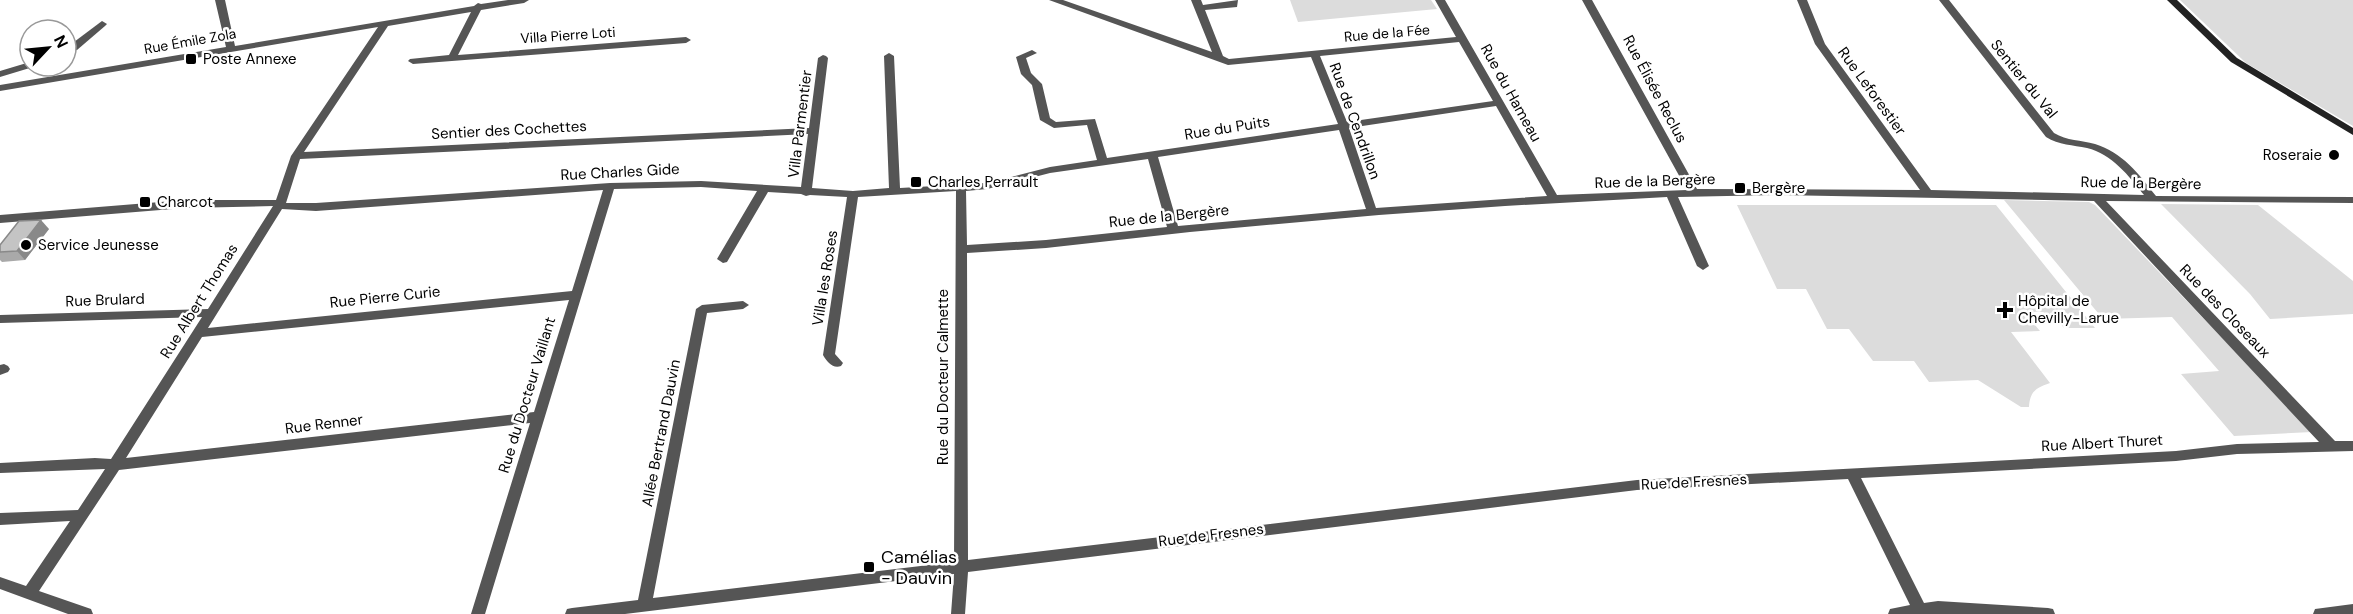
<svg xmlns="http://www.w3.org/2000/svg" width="2353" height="614" font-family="'DM Sans',sans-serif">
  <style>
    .green { fill: #dcdcdc }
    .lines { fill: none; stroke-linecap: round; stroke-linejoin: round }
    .minor { fill: #555; fill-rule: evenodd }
    .secondary { fill: #222; fill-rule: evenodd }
    .wall { fill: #a9a9a9 }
    .shaded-wall { fill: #898989 }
    .building { fill: #c4c4c4; stroke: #898989; stroke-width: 1.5 }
    .poi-dot { fill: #000; stroke: #fff; stroke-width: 2 }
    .labels { text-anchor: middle; stroke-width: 5; stroke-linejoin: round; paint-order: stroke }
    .far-street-label { font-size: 14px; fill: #000; stroke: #fff }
    .poi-label { font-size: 15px; fill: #000; stroke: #fff; text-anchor: start }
    .street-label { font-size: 15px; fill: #000; stroke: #fff }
    .near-poi-label { font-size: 18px; fill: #000; stroke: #fff; text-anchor: start }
  </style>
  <rect width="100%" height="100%" fill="#fff"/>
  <!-- green -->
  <g class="green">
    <polygon points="1290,0 1431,0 1437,9 1298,22"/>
    <polygon points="2180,0 2353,0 2353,126 2246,63"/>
    <polygon points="2004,200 2089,202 2095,205 2312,432 2234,436 2181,374 2219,371 2172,317 2103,319"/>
    <polygon points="2161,204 2258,205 2353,281 2353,314 2270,319 2250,294"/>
    <path d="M1737 205H1996L2095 328H2064C2056 318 2048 310 2034 312L2029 318 2040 331 2011 332 2050 383C2036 388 2030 391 2029 407H2021L1978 380 1929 382 1914 361H1873L1849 329H1827L1806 289H1777Z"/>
  </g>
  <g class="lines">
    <!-- minor -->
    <g class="minor">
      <path d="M215 0H225L235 46 474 6 478 3 481 4 508 0H529L524 3 481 10 458 55 686 37 691 40 686 43 413 64 408 61 410 59 449 55 471 12 388 26 304 152 809 128 818 58 823 55 826 56 828 58 812 188 853 191 889 188 884 56 889 53 894 56 900 188 987 183 1050 167 1097 160 1087 125 1054 128 1040 120 1032 85 1021 74 1016 57 1032 50 1037 53 1026 58 1031 73 1042 84 1050 118 1056 122 1095 119 1107 158 1338 124 1311 57 1228 65 1049 0H1063L1212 52 1191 0H1201L1203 5 1238 0 1237 7 1205 10 1223 56 1229 59 1456 37 1435 0H1445L1557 195 1687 190 1582 0H1592L1697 189 1920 190 1815 44 1797 0H1807L1825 44 1931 190 2144 195C2129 176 2112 154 2087 148 2073 145 2059 145 2046 137L1939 0H1949L2054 133C2067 141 2081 140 2095 144 2122 152 2139 174 2156 196L2353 197V203L2106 201 2335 441H2353V451L2237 454 2176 461 1861 478 1924 603 1938 601 2048 608 2053 609 2055 614H1888L1890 609 1910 605 1848 479 1637 490 968 572 965 614H951L954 574 625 614H565L567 609 572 608 638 600 696 309 702 305 743 301 749 305 743 309 707 313 653 598 954 562 956 191 858 197 835 354 843 363 841 366C833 369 827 362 823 355L847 197 810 195 806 196 801 194 768 192 727 262 723 263 717 259 757 191 701 187 614 189 485 614H471L530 423 119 470 39 591 91 609 93 614H68L0 589V577L26 586 70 521 0 525V513L78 510 105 469 0 473V463L95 458 111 459 202 317 0 323V315L208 309 273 206 185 208 0 223V215L185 200H276L291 156 378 27 0 91V85L226 47ZM1459 42 1493 101 1347 122 1320 56ZM1496 106 1547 196 1376 208 1349 128ZM1339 130 1366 209 1178 226 1158 157ZM808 134 801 187 701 181 610 183 316 203H286L300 159ZM1148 159 1167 227 1046 240 967 245 966 191 987 189 1050 173ZM603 190 572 291 208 328 282 209 316 211ZM1776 195 2094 201 2319 442 2237 444 2176 451 1637 480 968 560 967 253 1046 248 1190 232 1379 215 1505 206 1667 197 1697 266 1703 270 1709 266 1678 197ZM569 300 534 412 126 458 202 337Z"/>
      <polygon points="102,21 107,24 105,26 77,50 66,54 66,48"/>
      <polygon points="30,62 30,66 33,67 0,77 0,71"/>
      <polygon points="4,364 8,366 10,369 8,372 0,375 0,365"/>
      <polygon points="2353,604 2353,614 2313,614 2315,609"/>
    </g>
    <!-- secondary -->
    <polygon class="secondary" points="2167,0 2177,0 2237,58 2353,128 2353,135 2231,62"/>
  </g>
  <!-- wall -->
  <polygon class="wall" points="49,229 25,260 2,262 0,260 0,245"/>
  <!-- shaded-wall -->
  <polygon class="shaded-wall" points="41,220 49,229 25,260 17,251"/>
  <!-- building -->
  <polygon class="building" points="41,220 17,251 0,252 0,245 19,221"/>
  <!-- markers -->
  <g class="poi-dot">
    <rect x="185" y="53" width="12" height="12" rx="3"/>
    <circle cx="2334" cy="155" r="6"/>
    <rect x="910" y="176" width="12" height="12" rx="3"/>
    <rect x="1734" y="182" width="12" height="12" rx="3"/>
    <rect x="139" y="196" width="12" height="12" rx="3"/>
    <circle cx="26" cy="245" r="6"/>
    <path d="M2002 301h6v6h6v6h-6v6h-6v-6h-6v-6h6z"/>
    <rect x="863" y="561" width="12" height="12" rx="3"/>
  </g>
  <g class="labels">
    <!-- far-street labels -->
    <g class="far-street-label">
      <text transform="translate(1387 33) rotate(-5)" y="5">Rue de la Fée</text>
      <text transform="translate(568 35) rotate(-4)" y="5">Villa Pierre Loti</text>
      <text transform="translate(190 41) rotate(-10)" y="5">Rue Émile Zola</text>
    </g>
    <!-- poi labels -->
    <g class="poi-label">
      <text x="203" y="64">Poste Annexe</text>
      <text x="2322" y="160" text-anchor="end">Roseraie</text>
      <text x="928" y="187">Charles Perrault</text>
      <text x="1752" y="193">Bergère</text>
      <text x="157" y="207">Charcot</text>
      <text x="38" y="250">Service Jeunesse</text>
      <text x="2018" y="306">Hôpital de<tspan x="2018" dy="17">Chevilly-Larue</tspan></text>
    </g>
    <!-- street labels -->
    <g class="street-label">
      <text transform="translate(2024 79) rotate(51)" y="5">Sentier du Val</text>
      <text transform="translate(1655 89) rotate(62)" y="5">Rue Élisée Reclus</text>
      <text transform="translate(1872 91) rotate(54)" y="5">Rue Leforestier</text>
      <text transform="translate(1511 93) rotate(61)" y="5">Rue du Hameau</text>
      <text transform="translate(1355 121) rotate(70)" y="5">Rue de Cendrillon</text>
      <text transform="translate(800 124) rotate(-83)" y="5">Villa Parmentier</text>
      <text transform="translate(1227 128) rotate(-9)" y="5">Rue du Puits</text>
      <text transform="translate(509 130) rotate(-3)" y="5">Sentier des Cochettes</text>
      <text transform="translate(620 172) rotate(-3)" y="5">Rue Charles Gide</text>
      <text transform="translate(1655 181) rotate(-2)" y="5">Rue de la Bergère</text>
      <text transform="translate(2141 183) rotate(1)" y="5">Rue de la Bergère</text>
      <text transform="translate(1169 216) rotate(-6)" y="5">Rue de la Bergère</text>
      <text transform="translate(825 278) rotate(-81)" y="5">Villa les Roses</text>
      <text transform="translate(385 297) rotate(-6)" y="5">Rue Pierre Curie</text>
      <text transform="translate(105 300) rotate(-2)" y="5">Rue Brulard</text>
      <text transform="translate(199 301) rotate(-58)" y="5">Rue Albert Thomas</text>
      <text transform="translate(2225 311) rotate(46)" y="5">Rue des Closeaux</text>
      <text transform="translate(943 377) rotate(-90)" y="5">Rue du Docteur Calmette</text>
      <text transform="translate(527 395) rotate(-73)" y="5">Rue du Docteur Vaillant</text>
      <text transform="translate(324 424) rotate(-7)" y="5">Rue Renner</text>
      <text transform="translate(661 433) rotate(-79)" y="5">Allée Bertrand Dauvin</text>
      <text transform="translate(2102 443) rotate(-3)" y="5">Rue Albert Thuret</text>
      <text transform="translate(1694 482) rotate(-3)" y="5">Rue de Fresnes</text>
      <text transform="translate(1211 535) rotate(-7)" y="5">Rue de Fresnes</text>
    </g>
    <!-- near-poi labels -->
    <g class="near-poi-label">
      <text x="881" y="563">Camélias<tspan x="881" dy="21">- Dauvin</tspan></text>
    </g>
  </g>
  <!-- north arrow -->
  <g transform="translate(48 48) rotate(64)"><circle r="28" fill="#ffffff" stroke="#999999" stroke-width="1.5"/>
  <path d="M0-4.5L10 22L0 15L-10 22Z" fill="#000000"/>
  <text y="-9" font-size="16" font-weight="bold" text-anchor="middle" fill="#000000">N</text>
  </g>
</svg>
